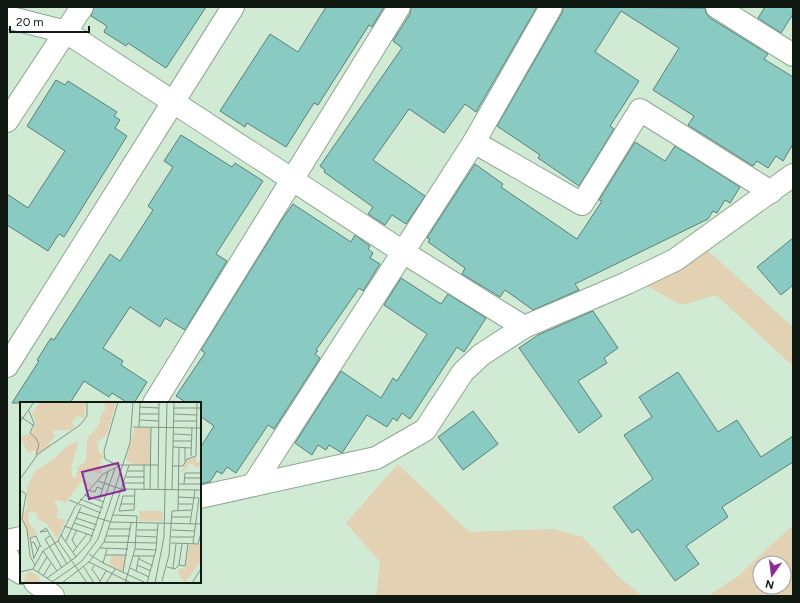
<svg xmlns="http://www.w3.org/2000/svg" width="800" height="603" font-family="Figtree,sans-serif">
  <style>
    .green { fill: #e3d1b3; fill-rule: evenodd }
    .building { fill: #89cbc2; stroke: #5b7e79 }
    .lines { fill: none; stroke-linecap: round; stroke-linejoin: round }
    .minor-casing { stroke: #8ea792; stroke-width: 24 }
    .minor { stroke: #fff; stroke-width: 22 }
    .inset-road { fill: none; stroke: #849786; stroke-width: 1 }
    .view { fill: #8c2c95; fill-opacity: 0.15; stroke: #8c2c95; stroke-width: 2 }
    .inset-edge { fill: none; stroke: #111a12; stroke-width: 2 }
  </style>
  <rect width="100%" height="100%" fill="#d0ead4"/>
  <!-- green -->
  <g class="green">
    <polygon points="707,250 793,327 793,366 716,295 681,305 647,286"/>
    <polygon points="398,464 469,532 554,529 583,537 619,577 642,596 376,596 380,562 346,523"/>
    <path d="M793 525V596H708L738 576ZM760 563H784V587H760Z"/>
  </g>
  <!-- building -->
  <g class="building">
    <polygon points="94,7 206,7 166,68 128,43 126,46 104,32 107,26 91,16"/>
    <polygon points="326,7 384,7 372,27 369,25 318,105 314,103 286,147 247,123 245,127 220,111 270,34 298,52"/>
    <polygon points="411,7 537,7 476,112 465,104 444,133 409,109 373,160 425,196 406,224 392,215 385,225 368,214 373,207 324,172 325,170 320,166 402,48 393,41 410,14"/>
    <polygon points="563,7 705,8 706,13 710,18 768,54 764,59 793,77 793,144 783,161 776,156 768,168 757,161 753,166 688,125 694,116 653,90 679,48 621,11 595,52 639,81 610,126 614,129 579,186 538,158 540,155 497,126 562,13"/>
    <polygon points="765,7 793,7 793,14 781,33 758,18"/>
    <polygon points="56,80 65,85 68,81 117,112 114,116 120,120 115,128 127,136 64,237 59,234 48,251 7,225 7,194 28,208 65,151 27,126"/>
    <polygon points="181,135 232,167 235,163 263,181 216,254 227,261 185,330 165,318 160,327 130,307 103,348 123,361 121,365 147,382 134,403 128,403 112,393 109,397 84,381 70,403 12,403 39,361 37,360 51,338 54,340 110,254 120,261 153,210 148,206 173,167 164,161"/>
    <polygon points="635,142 665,161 675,146 740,187 730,203 725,200 717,213 713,211 708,219 575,284 579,290 533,310 505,290 500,297 462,274 465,268 428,242 430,239 427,238 475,164 503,184 501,187 577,239 602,201 599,200"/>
    <polygon points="293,204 351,242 355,235 370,246 368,249 373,253 370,258 380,264 363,291 359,288 316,350 318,351 315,354 320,358 274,429 268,425 236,473 227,467 222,474 217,471 210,482 200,484 200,448 214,426 200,416 200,403 187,403 176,396 205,353 201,350 281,221"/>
    <polygon points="793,238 793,285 781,295 757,267"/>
    <polygon points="401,278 441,304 448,294 486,318 464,352 457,347 410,419 402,413 397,421 393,418 387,427 367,415 342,453 329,445 326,450 318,445 312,455 295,443 341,371 381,398 393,378 397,381 427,334 384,305"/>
    <polygon points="593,311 618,348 604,358 607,363 578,381 602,416 579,433 519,348 538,335"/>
    <polygon points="678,372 718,432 737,420 761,457 793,436 793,462 722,507 728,517 686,546 699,564 675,581 638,529 632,533 613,507 653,479 624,435 652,417 639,397"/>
    <polygon points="473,411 498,444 463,470 438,437"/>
  </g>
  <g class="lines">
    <defs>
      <g id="minor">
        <polyline points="717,7 793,55"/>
        <polyline points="7,17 66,32 403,252 524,327"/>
        <polyline points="7,121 82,7"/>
        <polyline points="474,142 582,204 640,110 771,192"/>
        <polyline points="7,366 233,7"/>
        <polyline points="154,403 399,7"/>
        <polyline points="253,485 474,142 551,7"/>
        <polyline points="200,497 376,458 425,430 463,372 481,355 524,327 627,283 675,260 793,175"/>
        <polyline points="7,541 21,538"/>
        <polyline points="7,555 13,568 21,573"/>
        <polyline points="35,582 53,596"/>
      </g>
    </defs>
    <!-- minor casing -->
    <use href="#minor" class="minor-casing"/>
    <!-- minor -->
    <use href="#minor" class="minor"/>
  </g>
  <!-- overview -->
  <g transform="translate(20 402)">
    <rect width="181" height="181" fill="#d0ead4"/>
    <path d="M20 0H66L64 17 58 14 52 20 54 25 50 28H35L32 31 35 34 29 41 31 43 17 53 14 48 8 51 0 34 11 32 16 21 12 11ZM83 0H96L87 32 77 41 79 50 83 53 84 56 80 57 82 72 67 69 61 78 73 82 70 85 61 80 45 101 39 98 34 100 38 106 37 116 46 118 37 137 28 123 17 116V111L10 109 8 116 9 121 17 132 8 136 3 114 7 105V86L14 70 36 55 48 43 58 40 51 67 52 74 56 76 58 65 66 59 67 37 79 23 80 16 86 6ZM115 26H130V63H115L106 58ZM175 55 177 61 181 59V64L175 66 173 62H169L163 70H162L166 58ZM119 109H143V119H119ZM181 136V158L165 181 157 170 161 166 165 167 169 143 180 142ZM91 154H107L102 169 90 163ZM11 170 18 174 21 181H4L6 171Z" fill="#e3d1b3"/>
    <path class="inset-road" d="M98 0 84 49 85 57 99 64M120 5 139 6M154 6H181M9 9 14 21 10 31 16 36 19 43 16 53M120 12H139M154 12 177 13M0 14 14 24M119 18 139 19M154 19H177M0 20 14 0M113 25 181 26M119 25 120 0M154 32 172 33M153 39H171M153 45 171 46M165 46V59M171 54 172 26M124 63V88M153 64H163L167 57 176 54 177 0M108 69H124M106 75H124M164 76H181M0 77 18 52 60 23 67 14V0M78 79 101 87 181 88M104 81H124M158 82H181M164 82 165 71H181M0 88 6 92 2 117 7 127 10 154 15 163M68 88 75 90 77 85 82 87M130 88 131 25M138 88 139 0M152 88 154 0M64 93 84 100M114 94H103L99 109 114 108 115 87M158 95 179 96M60 97 83 106M49 98 81 111M79 98 88 70M101 102H114M158 102H172M158 108 159 46M59 110 91 120 181 122M93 113 117 114 115 147 105 181M152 115H170M56 116 77 123M54 121 75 128M170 122 175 88M44 124 73 134M89 127H111M57 128 52 138 57 146M117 128H138M152 128 175 129M27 129 20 130 26 126 47 162M41 133 56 155M30 134 25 137 42 166M86 134H110M116 134 137 135M151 135H174M38 139 67 181M46 139 61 105M84 140 137 141M11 141 14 140 18 149M151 141 178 142 181 131M173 142 179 96M80 146 108 147M115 147 136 148M23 149 37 169M53 150 67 132M69 152 83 161 126 181M86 153H107M113 154H135M14 156 20 143M14 157 10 136 16 134 21 145M119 157 133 164M69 160 111 181M83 161 87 147M117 163 131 169M159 163 162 142M74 164 72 167 80 179M64 165 74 181M147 165 155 167 159 163 165 164 168 142M110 166 129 175M153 166 156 142M13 167 33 180M116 169 119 154M0 170 13 167 23 149 38 139 55 105 83 72 101 63H138M18 170 27 155M103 170 111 121M23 174 31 161M27 176 56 155 70 139 95 66M142 179 149 153 152 109 171 108M32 180 62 159 78 137 110 41 113 0M42 181 69 160 84 140 109 63M79 181 86 169M86 181 95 167M127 181 136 148 138 121M135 181 144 135 147 0M172 181 181 167"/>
    <path class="view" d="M98 61 105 88 69 97 62 70Z"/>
    <rect width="181" height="181" class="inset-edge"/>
  </g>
  <!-- border -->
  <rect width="800" height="603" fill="none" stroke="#111a12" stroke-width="16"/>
  <!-- north arrow -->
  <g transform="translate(772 575) rotate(194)"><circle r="19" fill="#ffffff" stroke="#a0a3a0"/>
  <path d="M0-3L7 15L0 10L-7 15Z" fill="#8c2c95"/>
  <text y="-6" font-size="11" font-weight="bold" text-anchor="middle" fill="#111a12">N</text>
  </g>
  <!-- scale -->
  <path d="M10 26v6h79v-6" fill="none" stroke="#111a12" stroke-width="2"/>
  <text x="16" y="26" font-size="12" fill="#111a12" stroke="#ffffff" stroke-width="3" paint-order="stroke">20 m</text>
</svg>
